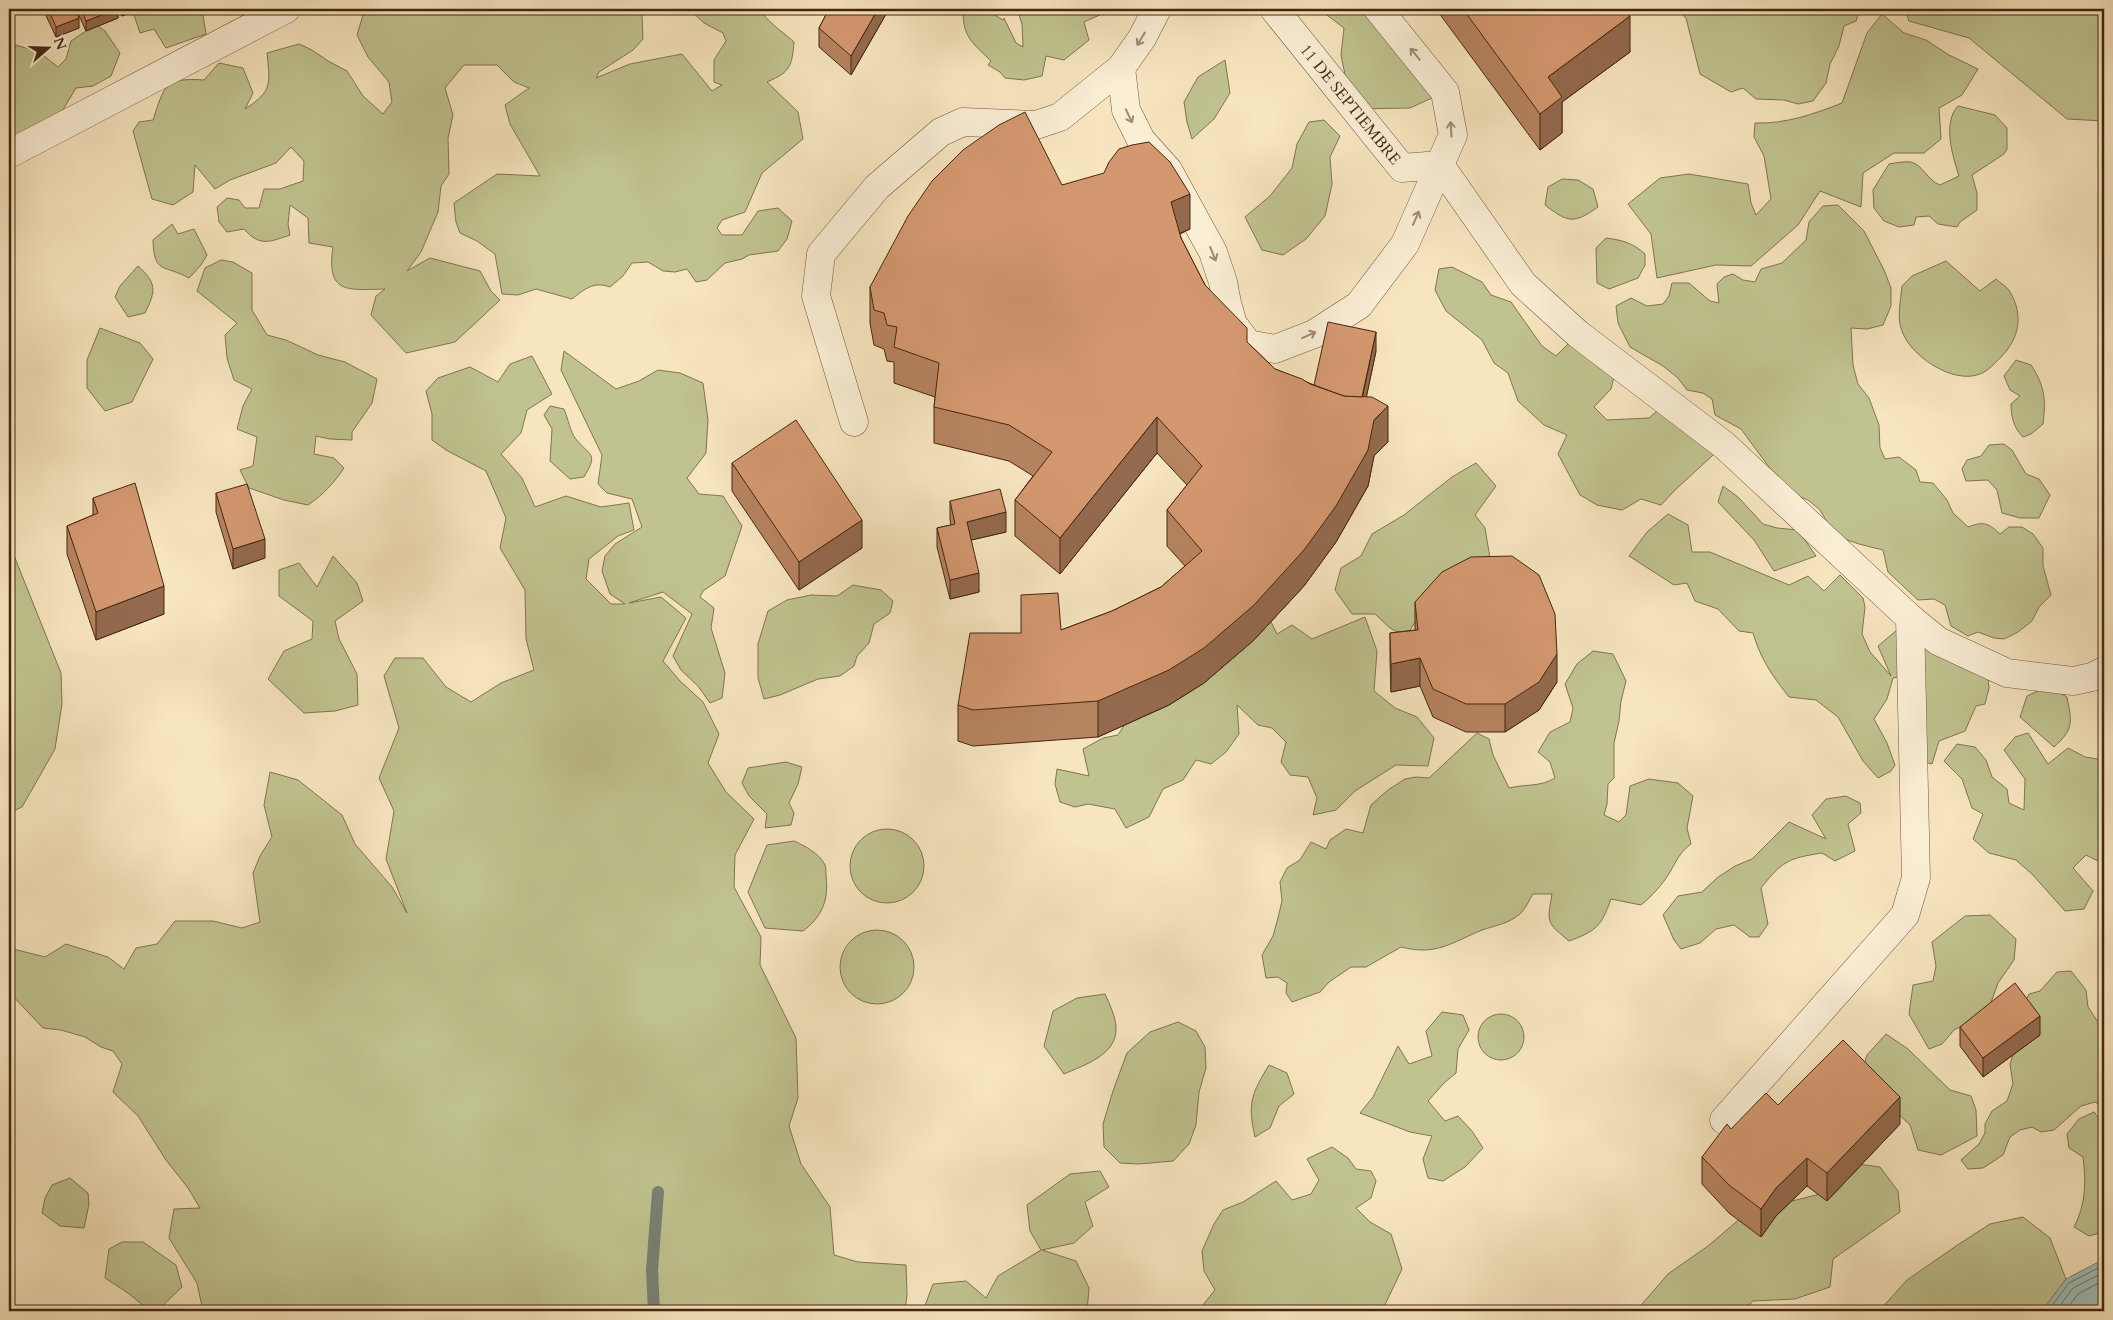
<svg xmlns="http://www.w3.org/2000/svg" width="2113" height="1320" font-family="Cardo,serif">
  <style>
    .green { fill: #c0c390; stroke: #827450 }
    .water { fill: #9ebeb6; stroke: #7a8174 }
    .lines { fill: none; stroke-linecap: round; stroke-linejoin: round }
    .shore { stroke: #727263; stroke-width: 1 }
    .stream { stroke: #7a8174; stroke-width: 12 }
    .minor-casing { stroke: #72563c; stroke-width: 29 }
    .minor { stroke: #faeed5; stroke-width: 28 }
    .wall { fill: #b68360; stroke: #452610 }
    .shaded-wall { fill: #946a4e; stroke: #452610 }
    .building { fill: #d49870; stroke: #452610 }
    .oneway { stroke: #a08a72 }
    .labels { text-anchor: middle; stroke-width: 4; stroke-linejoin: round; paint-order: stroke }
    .street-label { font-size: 16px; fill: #452610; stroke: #faeed5 }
  </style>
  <rect width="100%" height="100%" fill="#f7e5bf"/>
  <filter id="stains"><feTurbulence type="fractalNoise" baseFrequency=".004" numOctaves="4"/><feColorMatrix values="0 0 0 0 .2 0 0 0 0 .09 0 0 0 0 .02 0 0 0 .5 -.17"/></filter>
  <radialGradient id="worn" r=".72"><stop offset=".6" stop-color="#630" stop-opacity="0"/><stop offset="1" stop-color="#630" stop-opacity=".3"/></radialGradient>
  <!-- green -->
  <g class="green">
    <polygon points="132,9 202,9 206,34 166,48 154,29 140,33"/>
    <path d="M367 9H640L642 15 643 39 633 50 599 72 596 78 630 64 682 54 712 91 722 85 714 82V60L726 41 723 33 704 23 689 9H760C764 19 784 33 794 42 792 67 790 72 767 82L798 112 803 139 762 173 745 212 722 220 717 228 722 235H742L758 211 778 208 792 221 787 239 778 251 749 255 742 259 725 263 707 280 696 282 687 269 675 272 663 271 648 262 632 263 623 276 610 287C593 281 585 289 572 299L536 289 518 295 502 294 495 254 477 241 460 233 456 222 454 203 497 174 540 176 510 124 505 105 529 88 514 82 497 65H464L445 88 453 115 448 138 449 174 441 186 438 212 421 252 407 271 430 258 480 271 491 291 500 300 455 342 406 353 371 315 376 296 385 289C347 290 326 294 333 247L309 243 308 218 290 205 288 224 290 235C269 242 260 247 244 229L227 232 219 222 217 207 227 198 239 200 245 208H259L264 189H280L303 181 304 161 291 147 276 163 230 180 215 189 195 165 193 192 173 205 152 199 133 131 139 122 153 120C164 87 164 77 204 80L219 63 243 68 253 93 245 109C273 91 270 84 267 53L299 44 312 50 328 61 347 71 363 96 383 114 392 102 389 82 368 57 357 35 363 15Z"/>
    <path d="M972 9H985L1003 20 1004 18 1016 43 1023 47 1022 24 1017 9H1121L1117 13 1102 14 1084 22 1089 40 1064 60 1046 56 1042 76 1024 80 1005 78 1000 72 988 65 991 61C974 44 963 38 963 12Z"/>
    <polygon points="1322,9 1399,9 1402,35 1445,92 1410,108 1352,109 1341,55 1344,28 1323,12"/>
    <polygon points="1676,9 1860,9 1856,21 1844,26 1839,46 1830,64 1826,83 1813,101 1798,104 1784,100 1756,99 1743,88 1731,92 1700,74 1686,18"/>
    <polygon points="1905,9 2104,9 2104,121 2067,119 1969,38 1909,21"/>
    <path d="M1882 14 1904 33 1926 40 1949 55 1978 69 1962 95 1939 108 1941 139 1924 153H1894L1863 173 1861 207 1820 191 1798 225 1751 266 1716 265 1657 278 1651 234 1628 204 1660 178 1689 174 1748 184 1751 203 1756 215 1771 199 1764 156 1754 137 1755 123C1786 124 1814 114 1842 103L1867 33Z"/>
    <polygon points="87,18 105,31 120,53 111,76 93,86 76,88 52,128 9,147 9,43 39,52 58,67 66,59 71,41 86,31"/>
    <polygon points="1225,60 1230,93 1214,119 1192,139 1187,122 1184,102 1198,77"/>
    <path d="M1958 106 1995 115 2007 128V149L2004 154 1972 175 1977 193V210L1960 222 1957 227 1938 224 1929 216 1916 217 1914 225 1899 227 1884 221 1874 208 1873 190 1889 164C1896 163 1905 161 1911 162 1923 165 1927 180 1940 185L1959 176C1953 157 1942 123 1958 106Z"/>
    <polygon points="1324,120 1340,136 1330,157 1332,184 1325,216 1306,239 1283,255 1262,250 1245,217 1270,196 1292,168 1297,144 1309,122"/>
    <path d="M1562 179 1578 180 1593 189 1598 207C1574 224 1568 223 1545 205L1548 187Z"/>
    <path d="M1838 205 1864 231 1884 270 1891 288V306L1883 325 1867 329 1851 328 1853 365 1858 384 1869 398 1879 425 1880 448 1885 459 1899 457 1916 470 1920 482 1933 483 1947 500 1953 513 1968 527C1984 521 1988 523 2000 534L2009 527H2022L2033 534 2043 548V566L2051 595 2039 607 2032 621 2018 632 2004 639 1994 638 1978 632 1968 636 1951 626 1945 605 1934 599 1918 600 1888 572 1883 550 1859 544 1842 538 1830 527 1820 510 1808 500 1793 494 1780 482 1741 429 1715 415 1712 399 1703 393 1687 390 1678 378 1663 366 1630 347 1618 323 1616 306 1631 298 1647 306 1663 304 1669 296 1672 283H1689L1710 301 1719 303 1717 284 1724 277 1733 274 1743 280 1755 282 1761 269 1782 263 1806 240 1809 222 1823 206Z"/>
    <path d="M172 224 178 234 194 229 207 255 201 265 189 278C164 264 154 275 153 240Z"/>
    <path d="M1606 238C1622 240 1633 243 1645 254V265L1638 278 1609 289 1597 283 1596 248Z"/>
    <path d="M221 260 233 262 252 273V310L267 335 286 340 318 355 345 362 377 379 372 403 352 432V440L330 439 316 436 314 454 334 458 344 468C334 483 323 495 308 505L284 500 249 488 240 470 253 466 257 437 237 429 243 406 252 389 234 380 227 358 225 335 237 323 197 291 205 268Z"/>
    <path d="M1946 261 1980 291 1996 279C2000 283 2008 287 2010 292 2024 315 2019 339 2001 357 1995 363 1988 371 1980 374 1953 385 1908 355 1901 328 1897 316 1901 299 1902 286L1912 276Z"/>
    <path d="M138 266C157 283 156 291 145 313L128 317 115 297 120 286Z"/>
    <polygon points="1452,267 1482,282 1491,295 1511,302 1542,346 1556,356 1578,334 1617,365 1611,389 1594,407 1607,420 1649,418 1667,402 1724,445 1675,490 1661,505 1641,499 1622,510 1597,505 1580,495 1558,454 1567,435 1544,425 1518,401 1508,373 1494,363 1482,340 1446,311 1435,290 1439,269"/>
    <polygon points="100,328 140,343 153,359 132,402 105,411 87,388 87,360"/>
    <polygon points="564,351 616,389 639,381 658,370 680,373 703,383 708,420 706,453 687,478 699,494 723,496 742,526 725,576 703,591 700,597 714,608 711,628 725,673 722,698 710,703 698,686 681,670 673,656 692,614 663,592 629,603 661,597 686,618 663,661 680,681 703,702 719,734 708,763 726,792 754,819 735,855 734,887 761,937 760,965 796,1038 798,1098 789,1126 801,1164 830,1207 834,1255 858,1262 906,1265 907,1295 905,1311 203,1311 197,1283 169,1238 174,1209 200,1208 188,1188 166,1160 138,1116 113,1092 122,1064 113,1051 101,1047 85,1037 61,1030 43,1028 9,992 9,948 45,957 66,944 108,957 124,969 136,948 157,944 175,921 213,921 242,928 260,922 253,873 260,856 272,837 264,805 270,772 298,780 342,815 355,844 392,887 407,913 386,859 394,811 379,778 399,728 384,676 395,658 423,658 446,687 471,702 501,683 534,670 526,639 525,590 500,548 506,518 486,471 446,450 432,440 432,414 426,391 438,378 470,367 498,382 510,364 532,356 552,394 527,410 521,433 501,454 522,478 535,507 566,496 601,507 629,503 634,530 618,536 589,559 586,579 611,604 625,604 610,594 602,571 605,556 615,544 642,527 632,499 607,493 598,484 602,455 561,370"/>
    <path d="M2016 360 2031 365C2045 386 2046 400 2043 424L2031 434 2023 437C2014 428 2011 417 2011 404L2020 396 2010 390 2004 376Z"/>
    <path d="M550 406 564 409C567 416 571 433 575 438 590 457 599 452 584 477L570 479 550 461 552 429 544 415Z"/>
    <polygon points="2004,444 2012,450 2026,474 2039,479 2050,495 2039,518 2020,518 2002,513 1997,490 1988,480 1966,481 1962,469 1967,460 1981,456 1989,445"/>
    <polygon points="1476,463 1496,486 1475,515 1485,528 1492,570 1436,587 1406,637 1390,628 1375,614 1352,614 1335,590 1341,568 1361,556 1372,534 1404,515 1452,477"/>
    <polygon points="1723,486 1738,497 1763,524 1777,528 1798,530 1816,556 1774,571 1754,540 1718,502"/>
    <path d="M1668 514 1688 525 1692 552H1710L1789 585 1808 576 1824 591 1840 575 1863 598 1865 607 1862 634 1870 652 1891 676 1878 646 1897 630 1986 658 1989 688 1985 704 1976 706 1965 731 1939 741 1932 764 1921 761 1910 674 1893 678 1887 699 1874 719 1887 743 1895 765 1891 771 1878 778 1863 761 1838 717 1816 700 1789 697C1772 675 1761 660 1753 633L1739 631 1718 609 1695 601 1687 583 1674 585 1629 556 1647 532Z"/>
    <polygon points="9,543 61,673 62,704 55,749 22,807 9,813"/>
    <polygon points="333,556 357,583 363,601 335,621 339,639 357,674 358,705 335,711 304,713 268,679 284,651 312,639 313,621 279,596 279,570 299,563 317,587"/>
    <polygon points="853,585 881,590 893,601 890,613 874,624 869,643 857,656 854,666 840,676 818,679 780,695 764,699 758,678 758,644 768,611 787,600 811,595 837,596"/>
    <polygon points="1365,617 1377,651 1374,691 1395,708 1417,717 1434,738 1428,766 1396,765 1355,791 1336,810 1313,815 1317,798 1308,777 1290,775 1281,762 1286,742 1272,728 1258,725 1237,705 1239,734 1226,752 1211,764 1196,760 1183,780 1163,789 1149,817 1126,828 1115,809 1088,804 1075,807 1060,802 1055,784 1057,769 1089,776 1083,749 1103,738 1118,735 1130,716 1271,622 1277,634 1292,625 1312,639"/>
    <path d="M1593 651 1613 654 1626 681 1621 701 1619 721 1614 743V778L1608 784 1607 804 1604 815 1619 822 1626 815 1630 786 1649 779 1678 783 1693 796 1687 828 1691 844C1680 852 1677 860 1670 872 1662 885 1653 895 1641 905L1611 899C1601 927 1596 931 1569 941 1546 922 1547 923 1552 894H1533C1529 900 1526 908 1521 913 1509 924 1496 925 1482 930 1451 943 1436 956 1401 947L1366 967H1351L1329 982 1320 992 1292 1002 1286 993 1287 983 1278 977 1266 978 1262 955 1273 936 1278 918 1282 901 1280 882 1287 868 1300 860 1311 842 1326 849 1330 840 1346 829 1363 833 1371 805 1388 790 1405 779 1416 777 1429 778 1477 733 1489 739 1493 755 1509 788C1525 784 1541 787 1555 778L1550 762 1538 752 1550 732 1570 722 1573 708 1565 684 1577 664Z"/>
    <path d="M2048 686 2067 697C2072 722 2074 729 2054 747L2020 717 2027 696Z"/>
    <polygon points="2028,733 2048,764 2068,748 2085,757 2104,760 2104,864 2086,855 2073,868 2093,891 2084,909 2065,911 2032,874 2016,860 1989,853 1973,839 1983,814 1972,808 1962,779 1944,761 1957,744 1975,747 1986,760 1992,777 2007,789 2009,803 2024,810 2025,779 2004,750 2015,737"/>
    <polygon points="786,762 802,767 798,784 789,803 794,813 791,825 765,828 767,814 749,796 742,783 748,768"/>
    <path d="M1846 796 1860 803 1861 813 1848 824 1855 851 1835 861 1822 853C1789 858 1782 861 1761 888L1768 924 1759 937H1750L1734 925 1716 929 1700 943 1681 949 1674 940 1663 915 1678 896 1702 892 1717 878 1735 866 1752 859 1789 822 1826 839 1812 815 1826 799Z"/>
    <circle cx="887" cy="866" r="37"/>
    <path d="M794 841C805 846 819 853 825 865 826 867 826 873 826 876 829 900 822 917 803 931L765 928 748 892 767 845Z"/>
    <polygon points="1990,915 2016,939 2014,960 1998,983 1990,1005 1971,1021 1954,1030 1942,1044 1929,1049 1909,1014 1913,985 1933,981 1936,966 1932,942 1965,916"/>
    <circle cx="877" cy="967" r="37"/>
    <polygon points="2071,971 2086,990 2088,1007 2104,1031 2104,1054 2103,1057 2104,1058 2104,1107 2095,1102 2081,1106 2054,1130 2041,1132 2032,1127 2020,1130 2010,1137 2003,1155 1983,1168 1968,1169 1961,1160 1979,1144 1985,1133 1985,1124 1992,1111 2007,1101 2013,1084 2010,1064 2020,1035 2020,1012 2029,994 2040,991 2057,972"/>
    <path d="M1105 994C1109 1003 1116 1017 1116 1028 1117 1055 1084 1065 1064 1074L1044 1046 1053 1011 1077 998Z"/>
    <polygon points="1442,1012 1463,1015 1469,1030 1458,1049 1456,1073 1444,1083 1428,1101 1445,1121 1458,1116 1472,1131 1483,1148 1465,1167 1443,1181 1428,1178 1423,1159 1432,1136 1410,1132 1360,1113 1373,1097 1398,1046 1409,1064 1432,1056 1426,1031"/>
    <circle cx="1501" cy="1037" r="23"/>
    <polygon points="1178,1022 1196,1031 1205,1047 1206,1068 1199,1092 1196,1125 1189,1144 1173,1161 1139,1164 1120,1163 1104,1147 1103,1124 1113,1091 1127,1053 1150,1032"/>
    <polygon points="1886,1034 1908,1049 1950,1090 1971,1096 1976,1110 1977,1136 1941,1155 1918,1150 1910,1125 1893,1109 1862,1072 1867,1055"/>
    <path d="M1269 1065 1287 1073 1294 1094 1279 1106 1270 1128 1255 1137C1247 1103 1252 1093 1269 1065Z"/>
    <path d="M2094 1112 2103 1124 2104 1129V1232L2089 1236 2074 1227C2086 1204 2086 1182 2083 1157L2069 1148 2067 1134 2079 1119Z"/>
    <polygon points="1332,1147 1348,1158 1356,1169 1371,1171 1376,1181 1371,1198 1356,1208 1370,1222 1391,1234 1402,1269 1382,1311 1198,1311 1215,1290 1204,1271 1202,1251 1214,1224 1223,1210 1243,1202 1276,1181 1292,1200 1311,1194 1319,1180 1307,1159"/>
    <polygon points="1858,1164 1880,1167 1898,1191 1900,1212 1833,1259 1830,1287 1795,1299 1753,1301 1742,1311 1636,1311 1668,1274 1708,1246 1748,1212 1824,1193"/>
    <polygon points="1100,1171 1109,1187 1085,1202 1093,1226 1074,1243 1042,1250 1076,1261 1089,1288 1087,1311 923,1311 933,1284 966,1281 986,1298 998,1276 1041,1250 1030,1231 1027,1205 1070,1174"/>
    <polygon points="70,1178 88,1193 89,1204 84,1228 60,1226 42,1213 45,1198 52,1185"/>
    <polygon points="2023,1217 2050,1238 2066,1279 2042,1311 1877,1311 1880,1310 1907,1280 1959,1244 1990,1224"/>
    <polygon points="122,1242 143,1242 176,1265 182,1287 157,1311 150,1311 128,1293 105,1278 109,1249"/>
  </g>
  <!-- water -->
  <polygon class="water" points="2104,1259 2104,1311 2042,1311 2066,1279"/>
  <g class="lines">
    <!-- shore -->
    <g class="shore">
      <polyline points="2048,1311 2069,1283 2104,1265"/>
      <polyline points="2056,1311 2073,1288 2104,1272"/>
      <polyline points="2065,1311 2078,1294 2104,1280"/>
    </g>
    <!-- stream -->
    <polyline class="stream" points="654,1311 652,1270 658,1192"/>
    <defs>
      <g id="minor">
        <polyline points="1274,9 1402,168 1440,165"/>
        <polyline points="1121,68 1126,110 1141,140 1168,170 1213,252 1223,282 1227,303 1233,324 1248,344 1275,349 1314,334 1359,305 1405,244 1453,135 1445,92 1378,9"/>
        <polyline points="9,154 286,9"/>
        <polyline points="1440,165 1523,284 1578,334 1724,445 1910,618 1938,641 2007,673 2073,681 2092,677 2104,671"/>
        <polyline points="854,422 816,296 821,254 877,187 941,132 963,122 1036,125 1060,117 1121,68 1142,38 1157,9"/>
        <polyline points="1724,1120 1905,915 1916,878 1910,618"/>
      </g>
    </defs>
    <!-- minor casing -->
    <use href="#minor" class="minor-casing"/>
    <!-- minor -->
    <use href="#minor" class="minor"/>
  </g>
  <!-- wall -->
  <g class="wall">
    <polygon points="43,9 75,9 79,28 56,37"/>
    <polygon points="76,9 118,9 118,18 86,31"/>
    <polygon points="119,9 140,9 122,16"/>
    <polygon points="829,9 889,9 851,75 819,47 819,28"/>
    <polygon points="1436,9 1625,9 1630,52 1562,102 1562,133 1540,150"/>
    <polygon points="1062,185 1190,229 1180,234 1181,238 1205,285 1247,342 1275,369 1314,385 1376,351 1366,397 1388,442 1374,456 1368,486 1336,542 1304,586 1254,640 1204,683 1169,705 1098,737 973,746 958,741 958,705 1021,633 1061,630 1112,611 1161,587 1185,566 1167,546 1167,510 1187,485 1157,453 1060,574 1015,536 1015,500 1033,476 1009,461 934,443 934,407 935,397 894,383 894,362 887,361 884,349 874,345 870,323 870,287"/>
    <polygon points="732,463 862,548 799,590 732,491"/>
    <polygon points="216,493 265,558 233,569 216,512"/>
    <polygon points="93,498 164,614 96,640 67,554 67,526 93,515"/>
    <polygon points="950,501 1006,532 971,540 979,592 950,599 937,547 937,528 951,525 950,520"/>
    <polygon points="1415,602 1557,682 1539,710 1505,732 1466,732 1433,717 1420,686 1391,692 1390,661 1390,633 1415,630"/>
    <polygon points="1960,1027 2040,1035 1983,1077 1960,1046"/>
    <polygon points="1778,1105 1900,1124 1827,1201 1807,1186 1776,1216 1761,1237 1729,1213 1702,1184 1702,1157 1731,1129"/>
  </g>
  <!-- shaded-wall -->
  <g class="shaded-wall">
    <polygon points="117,9 118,9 118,18 86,31 86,21"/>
    <polygon points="122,9 140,9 122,16"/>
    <polygon points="234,9 245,9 234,13"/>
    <polygon points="878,9 889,9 851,75 851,56"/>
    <polygon points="1630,16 1630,52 1562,102 1562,133 1540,150 1540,114 1548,77"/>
    <polygon points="79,18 79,28 56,37 56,27"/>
    <polygon points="1190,194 1190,229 1171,237 1171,202"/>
    <polygon points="1376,332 1376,351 1361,423 1361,404"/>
    <polygon points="1388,406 1388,442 1374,456 1368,486 1336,542 1304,586 1254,640 1204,683 1169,705 1098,737 1098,701"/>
    <polygon points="1157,417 1157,453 1060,574 1060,538"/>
    <polygon points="1006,512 1006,532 967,541 967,522"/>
    <polygon points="862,520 862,548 799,590 799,562"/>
    <polygon points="265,539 265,558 233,569 233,549"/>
    <polygon points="979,573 979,592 950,599 950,580"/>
    <polygon points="164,586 164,614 96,640 96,612"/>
    <polygon points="1557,654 1557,682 1539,710 1505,732 1505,704"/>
    <polygon points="1420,658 1420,686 1391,692 1391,664"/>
    <polygon points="2040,1016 2040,1035 1983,1077 1983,1058"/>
    <polygon points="1900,1097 1900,1124 1827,1201 1827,1173"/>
    <polygon points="1807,1158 1807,1186 1776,1216 1761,1237 1761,1209 1776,1188"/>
  </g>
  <!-- building -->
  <g class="building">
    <polygon points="48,9 75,9 79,18 56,27"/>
    <polygon points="81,9 117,9 86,21"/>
    <polygon points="829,9 878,9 851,56 819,28"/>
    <polygon points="1463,9 1625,9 1630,16 1548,77 1562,97 1540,114"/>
    <polygon points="1025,112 1062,185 1104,173 1109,162 1119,149 1132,145 1149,142 1170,162 1190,194 1171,202 1181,238 1205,285 1247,328 1247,342 1275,369 1302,379 1310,384 1344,396 1372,397 1388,406 1374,420 1368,450 1336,506 1304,550 1254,605 1204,648 1169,670 1098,701 973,710 958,705 970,633 1021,633 1021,595 1058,593 1061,630 1112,611 1161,587 1202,551 1167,510 1202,466 1157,417 1060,538 1015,500 1052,452 1009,425 934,407 939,363 894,347 897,327 887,325 884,313 874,310 870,287 908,216 932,181 963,150 999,125"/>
    <polygon points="1328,322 1376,332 1362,397 1344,396 1314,385"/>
    <polygon points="796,420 862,520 799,562 732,463"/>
    <polygon points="135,483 164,586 96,612 67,526 98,513 93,498"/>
    <polygon points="247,484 265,539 233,549 216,493"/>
    <polygon points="1000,489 1006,512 967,522 979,573 950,580 937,528 955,524 950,501"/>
    <polygon points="1512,556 1539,575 1555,614 1557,654 1539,682 1505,704 1466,704 1433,689 1420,658 1391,664 1390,633 1418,630 1415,602 1442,572 1471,557"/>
    <polygon points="2015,983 2040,1016 1983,1058 1960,1027"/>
    <polygon points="1843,1040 1900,1097 1827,1173 1807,1158 1776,1188 1761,1209 1729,1185 1702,1157 1727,1124 1731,1129 1766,1093 1778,1105"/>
  </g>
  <!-- one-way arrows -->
  <defs><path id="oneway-shaft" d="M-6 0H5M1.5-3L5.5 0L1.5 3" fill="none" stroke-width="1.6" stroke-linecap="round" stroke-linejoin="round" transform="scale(1.25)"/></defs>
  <g class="oneway">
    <use href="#oneway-shaft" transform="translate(1141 39) rotate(121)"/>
    <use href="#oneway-shaft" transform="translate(1415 54) rotate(-129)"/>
    <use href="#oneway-shaft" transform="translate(1129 116) rotate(65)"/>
    <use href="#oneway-shaft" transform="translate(1451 129) rotate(-94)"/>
    <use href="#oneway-shaft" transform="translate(1416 218) rotate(-66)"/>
    <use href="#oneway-shaft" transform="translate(1213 254) rotate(68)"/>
    <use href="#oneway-shaft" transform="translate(1309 335) rotate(-24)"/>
  </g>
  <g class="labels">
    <!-- street labels -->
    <g class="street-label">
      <text transform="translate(1351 104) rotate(51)" y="6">11 DE SEPTIEMBRE</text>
    </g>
  </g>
  <!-- margin -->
  <rect width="2113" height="1320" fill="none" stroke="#f7e5bf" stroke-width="30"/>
  <rect x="10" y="10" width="2093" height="1300" fill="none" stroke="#452610" stroke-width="2.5"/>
  <rect x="15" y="15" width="2083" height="1290" fill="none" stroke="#452610"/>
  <!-- north arrow -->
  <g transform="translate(48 48) rotate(70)" stroke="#faeed5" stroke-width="4" paint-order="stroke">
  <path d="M0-4L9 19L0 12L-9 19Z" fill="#452610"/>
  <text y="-8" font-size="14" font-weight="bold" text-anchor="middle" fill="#452610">N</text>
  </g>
  <rect width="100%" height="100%" filter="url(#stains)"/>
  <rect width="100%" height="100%" fill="url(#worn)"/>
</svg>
